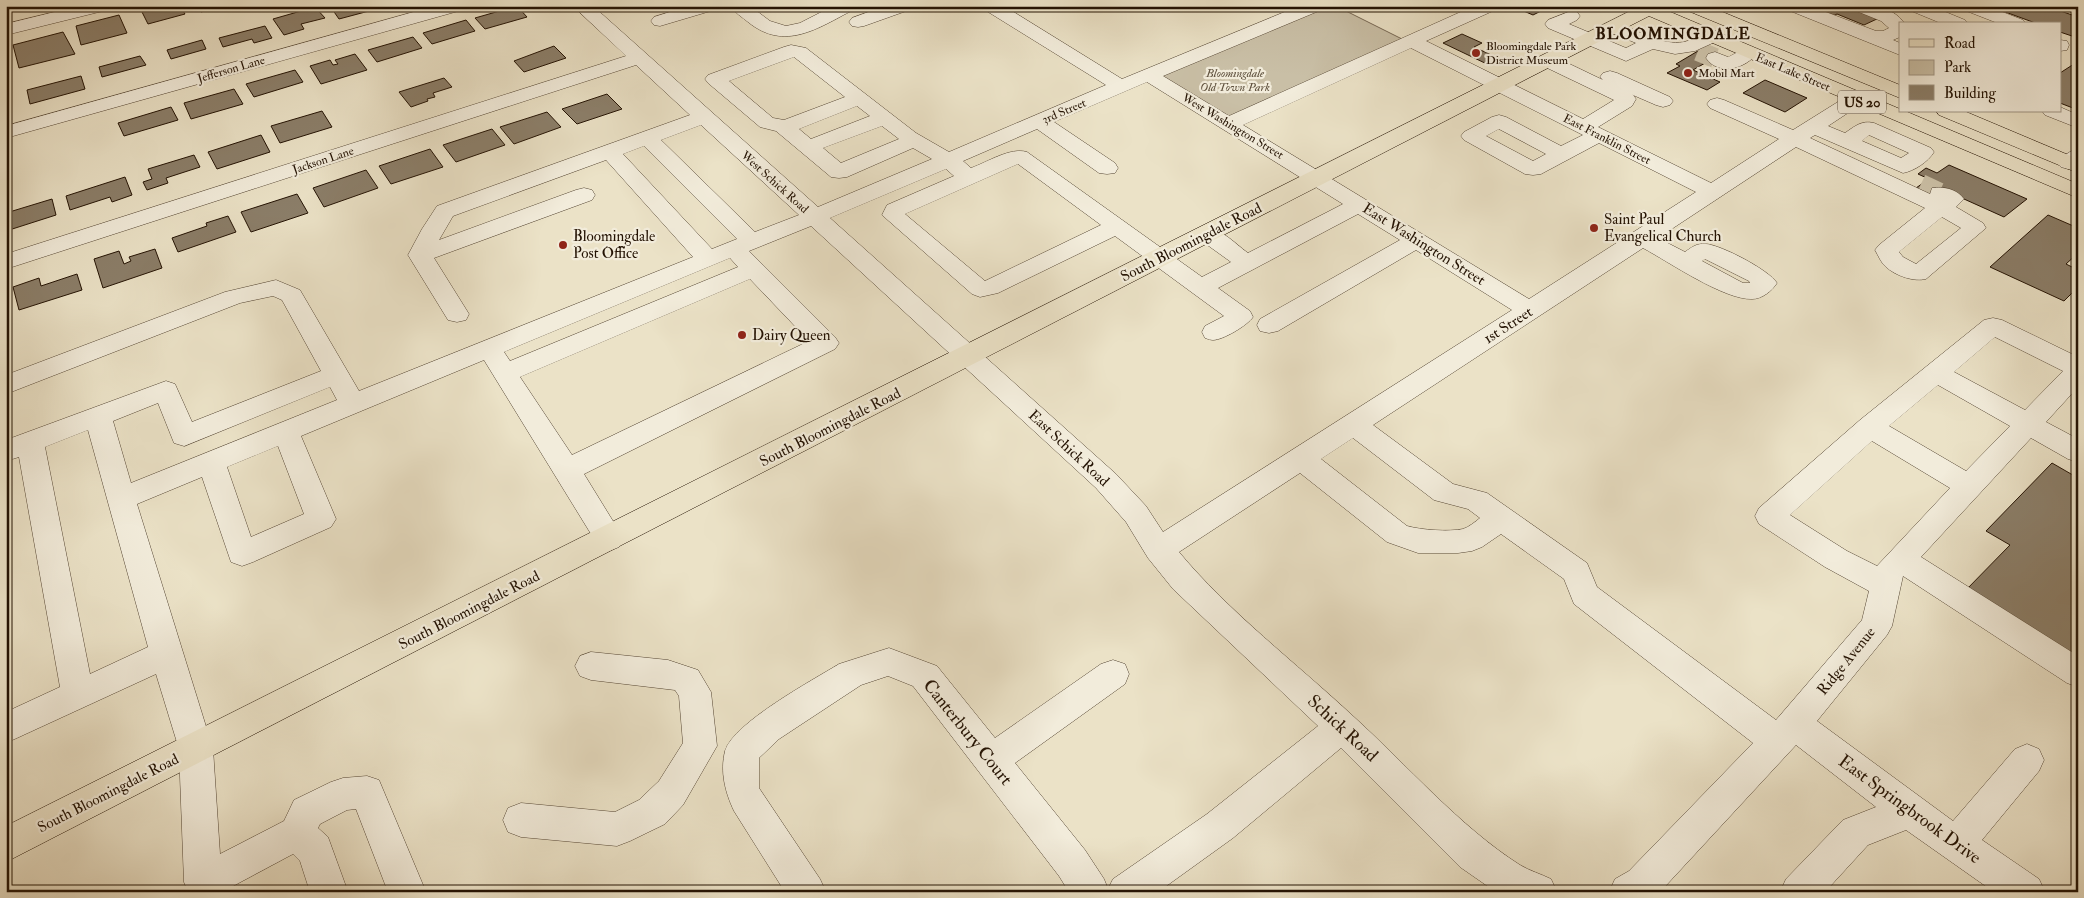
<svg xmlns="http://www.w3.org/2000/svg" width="2084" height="898" font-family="'IM FELL Double Pica',serif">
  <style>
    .green { fill: #c9bfa6; stroke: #766854 }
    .building { fill: #8b7e69; stroke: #231203 }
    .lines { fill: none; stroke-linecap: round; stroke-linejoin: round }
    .minor-tunnel { stroke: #cdc3aa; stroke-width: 20; stroke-dasharray: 20 10; stroke-linecap: butt }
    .minor-casing { stroke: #554634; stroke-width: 1 }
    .major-casing { stroke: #231203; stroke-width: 1 }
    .minor { fill: #f2ecdb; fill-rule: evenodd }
    .major { fill: #ebe2c7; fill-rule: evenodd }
    .poi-dot { fill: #8f2418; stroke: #f2ecdb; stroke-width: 2 }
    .labels { text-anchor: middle; stroke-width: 4.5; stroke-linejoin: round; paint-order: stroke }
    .far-poi-label { font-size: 12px; fill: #231203; stroke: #f2ecdb; text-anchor: start }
    .far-street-label { font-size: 12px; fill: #231203; stroke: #f2ecdb }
    .far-park-label { font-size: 12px; font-style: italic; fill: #5d4f3c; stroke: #f2ecdb }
    .shield { fill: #f2ecdb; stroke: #615344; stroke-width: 1 }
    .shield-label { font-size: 14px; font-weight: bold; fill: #231203 }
    .poi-label { font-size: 15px; fill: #231203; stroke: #f2ecdb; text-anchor: start }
    .street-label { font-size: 15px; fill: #231203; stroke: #f2ecdb }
    .far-district-label { font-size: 16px; font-weight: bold; letter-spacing: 1px; fill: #231203; stroke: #f2ecdb }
    .near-street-label { font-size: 18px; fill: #231203; stroke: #f2ecdb }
  </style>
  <rect width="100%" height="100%" fill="#ebe2c7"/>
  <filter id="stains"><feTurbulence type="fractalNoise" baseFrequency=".004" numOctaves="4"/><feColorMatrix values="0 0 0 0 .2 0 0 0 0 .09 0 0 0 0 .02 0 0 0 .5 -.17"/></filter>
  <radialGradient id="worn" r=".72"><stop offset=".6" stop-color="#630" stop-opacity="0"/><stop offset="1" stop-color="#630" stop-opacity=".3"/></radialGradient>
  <!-- green -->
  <polygon class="green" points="1320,6 1336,6 1406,41 1230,120 1155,75"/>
  <!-- building -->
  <g class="building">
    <polygon points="163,6 180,6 185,14 148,24 142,12"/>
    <polygon points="199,6 223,6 201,12"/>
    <polygon points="330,6 384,6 384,7 339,19"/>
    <polygon points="517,6 527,17 485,29 475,18"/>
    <polygon points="1512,6 1551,6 1533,15"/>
    <polygon points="1809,6 1845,6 1879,18 1864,25 1837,14 1833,16"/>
    <polygon points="1989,6 2046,6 2078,17 2078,38 2060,32 2060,24 2038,24"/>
    <polygon points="315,7 325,18 301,24 304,29 284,35 273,19"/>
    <polygon points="119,15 127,33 81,45 76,26"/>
    <polygon points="466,20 475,31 432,44 423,33"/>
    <polygon points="265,26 272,38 254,43 252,39 223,47 219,38"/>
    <polygon points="63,32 75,54 19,68 13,45"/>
    <polygon points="1462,34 1482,43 1474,47 1500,59 1489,65 1443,43"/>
    <polygon points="413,37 422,48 377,62 368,50"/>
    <polygon points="202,40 206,49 171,59 167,50"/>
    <polygon points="554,46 566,58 524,72 514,61"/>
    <polygon points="1703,48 1719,55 1693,70 1720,82 1707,90 1667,73 1680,66 1676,64"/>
    <polygon points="355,54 367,70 321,84 310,66 330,60 333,65 338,64 335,60"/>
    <polygon points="140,56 146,65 102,77 99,67"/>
    <polygon points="2077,62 2078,62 2078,110 2060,103 2060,73"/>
    <polygon points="295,70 303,82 254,97 246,84"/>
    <polygon points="81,76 85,89 30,104 27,90"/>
    <polygon points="444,78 452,87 433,93 435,97 427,99 428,101 411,107 399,92"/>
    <polygon points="1765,80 1807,98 1785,112 1743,93"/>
    <polygon points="234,89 243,104 191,119 184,103"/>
    <polygon points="607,94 622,109 577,124 562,109"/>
    <polygon points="171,107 178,120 124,136 118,123"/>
    <polygon points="322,111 332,127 280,143 271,126"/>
    <polygon points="547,112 561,127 514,144 500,127"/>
    <polygon points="492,129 505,145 456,162 443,145"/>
    <polygon points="261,135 270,152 217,169 208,152"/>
    <polygon points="430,149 443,167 391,184 379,166"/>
    <polygon points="194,155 200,167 166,178 168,183 147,190 143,182 152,179 148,169"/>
    <polygon points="1949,165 2027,199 2004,217 1944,190 1934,197 1916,188 1929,179 1918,174 1926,168 1937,173"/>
    <polygon points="366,170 378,188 324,207 313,188"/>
    <polygon points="125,177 132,195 112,202 110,197 70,210 66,196"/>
    <polygon points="297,194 308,213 251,232 241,212"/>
    <polygon points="52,199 56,215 6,231 6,213"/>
    <polygon points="2048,215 2078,228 2078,253 2066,264 2078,270 2078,287 2064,301 1990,267"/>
    <polygon points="228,216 236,232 178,252 172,238 207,226 206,223"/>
    <polygon points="155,249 162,268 103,288 94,259 119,251 124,264 131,261 129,257"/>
    <polygon points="77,274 82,290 19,310 13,287 39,278 41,286"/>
    <polygon points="2052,463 2078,478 2078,664 1966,590 2010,545 1986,531"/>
  </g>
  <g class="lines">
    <!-- minor-tunnel -->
    <g class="minor-tunnel">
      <polyline points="1698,51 1715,58"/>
      <polyline points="1921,184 1940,193"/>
    </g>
    <defs>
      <g id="minor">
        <polygon points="79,6 110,6 107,10 6,35 6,24"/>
        <polygon points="435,6 465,6 462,10 6,138 6,126"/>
        <path d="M573 6H593L818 207 932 159 913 148 847 177 839 178 831 177 776 131 760 127 708 83 705 79 708 75 784 47 791 45 806 48 916 133 949 152 1106 85 985 10 982 6H1004L1122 79 1299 6H1324L1321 10 1163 76 1229 116 1474 6H1498L1495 10 1426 41 1583 119 1614 100 1541 65 1539 61 1541 57 1548 55 1555 57 1603 80 1600 77 1603 73 1610 71 1617 73 1670 97 1673 101 1670 105 1663 107 1656 105 1626 92 1633 95 1636 99 1632 106 1598 127 1711 183 1779 139 1710 108 1707 104 1710 100 1717 98 1724 100 1793 130 1849 95 1856 93 1863 95 1866 99 1863 103 1828 126 1845 133C1855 126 1862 120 1874 123L1931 148 1934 152C1928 162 1914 171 1903 173L1815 135 1810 138 1930 194 1932 188C1943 186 1957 189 1964 199L1956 207 1983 223 1986 228 1926 279C1914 282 1896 276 1886 267 1881 263 1878 255 1875 250L1879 245 1925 208 1796 147 1658 238 1685 252C1692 247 1697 243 1706 244 1721 245 1769 270 1777 283 1772 291 1762 299 1752 299 1724 300 1669 262 1643 248L1373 425 1453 484 1487 493 1587 563 1597 587 1776 720 1862 620 1869 591 1825 567 1759 524 1755 516 1759 508 1860 420 1984 320 1993 318 2002 320 2078 357V387L2046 422 2078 439V462L2068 459 2031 438 1921 557 2078 656V687L2067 683 1903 576 1892 626 1887 635 1817 721 1953 821 2015 749 2027 744 2039 749 2044 760 2039 771 1982 840 2039 879 2045 892H1994L1906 830 1868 845 1825 892H1780L1786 879 1843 820 1876 807 1796 745 1660 892H1609L1615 879 1629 871 1753 743 1574 604 1564 579 1501 534 1482 547 1472 551 1458 553H1418L1387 542 1300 473 1179 552C1229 612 1296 663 1353 716 1406 764 1460 827 1520 865 1530 871 1541 874 1551 879L1557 892H1496L1460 867 1341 748 1233 838 1158 892H1069L1059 876 913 686 888 676 861 685 779 739 759 758V788L820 879 826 892H785L734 811C725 792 720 772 725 751 733 723 813 680 839 664L889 648 937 666 995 738 1101 664 1113 660 1125 664 1129 674 1125 684 1015 763 1085 850 1104 879 1108 889 1113 879 1207 814 1318 726 1173 589 1148 558 1126 522 1096 488 811 226 749 251 835 337 839 343 835 349 584 474 624 539 619 547 609 551 599 547 484 360 301 436 336 519 331 527 253 562 242 566 231 562 202 477 137 504 213 749 220 854 284 821 294 800 331 782 343 778 367 776 379 780 426 892H388L356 809 347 810 320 824 318 828 328 837 348 892H310L300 861 293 854 222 892H188L184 882 179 749 156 674 6 743V712L60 687 19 457 6 461V440L166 381 175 384 192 422 321 371 282 300 273 296 240 303 6 394V375L225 292 276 280 300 290 359 391 693 257 606 160 453 216 439 240 576 190 584 188 592 190 595 195 592 200 434 258 469 314 466 320 457 322 448 320 408 255 422 229 437 206 690 115 636 65 6 269V254L626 56ZM1411 48 1583 135 1561 146 1506 117 1499 115 1492 117 1464 132 1461 136 1464 140 1525 174 1533 175 1541 174 1599 143 1696 192 1529 299 1243 125ZM794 57 845 97 784 120 773 118 729 81ZM1147 82 1343 204 1248 253C1234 243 1218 224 1199 229L1196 234 1199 239 1231 262 1202 277 1027 152C1010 147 988 162 971 168L963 161 1037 129 1099 173 1107 174 1115 173 1118 168 1115 163 1054 122ZM857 106 870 116 811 139 799 129ZM701 125 799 215 755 232 661 140ZM882 126 899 139 841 163 823 148ZM1499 129 1546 154 1533 161 1486 136ZM1869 135 1909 153 1901 158 1862 141ZM644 146 737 239 712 249 623 154ZM1018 164 1101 225 985 281 905 214ZM946 169 954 176 887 205 882 215 972 294 980 297 998 293 1115 236 1224 316 1205 326 1202 332 1205 338C1208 339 1211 340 1213 340 1223 340 1248 325 1253 317L1250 311 1218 288 1358 214 1400 240 1260 319 1257 325 1260 331 1269 333 1278 331 1416 250 1512 310 1163 532 1146 506 1116 474 830 218ZM1942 217 1961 228 1916 264 1903 257 1899 252ZM730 258 738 267 510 361 504 352ZM1705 259 1749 281 1750 283H1743L1702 261ZM750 279 809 341 572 455 520 377ZM1995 337 2063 371 2025 410 1954 372ZM1938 385 2010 426 1966 471 1889 426ZM330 387 337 400 131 483 113 421 158 403 174 443 184 446ZM88 430 148 647 90 674 45 447ZM1353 438 1434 500 1468 509 1480 518C1475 522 1469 527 1463 529 1449 532 1421 530 1407 526L1321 459ZM1872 441 1950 488 1877 566 1847 551 1790 515ZM278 446 304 514 251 537 227 467Z"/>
        <polygon points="689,6 717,6 714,10 660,26 654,25 651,21 654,17"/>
        <path d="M730 6H750L770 21 786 26 800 23 833 6H856L853 10C818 28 785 52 748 22 742 17 735 13 730 6Z"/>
        <polygon points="885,6 912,6 909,10 864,26 858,27 852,26 849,22 852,18"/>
        <path d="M1785 6H1810L1876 31H1883L1889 28 1881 21 1854 10 1851 6C1871 6 1892 5 1905 24H1900V37L1893 40 1900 43V55L1788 10Z"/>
        <polygon points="1906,6 1931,6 1965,20 1968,24 1943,24 1909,10"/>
        <polygon points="1961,6 1987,6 2023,20 2026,24 2000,24 1964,10"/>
        <path d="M1571 11 1577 12 1580 16 1577 20 1569 24 1626 48 1636 43 1607 31 1604 27 1607 23 1613 22 1619 23C1638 31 1662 46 1684 42 1696 39 1704 30 1717 33L1720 37 1717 41 1695 51 1675 54 1653 49 1626 61 1548 28 1545 24 1548 20Z"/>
        <polygon points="2060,40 2067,41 2069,45 2067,50 2060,51"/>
        <path d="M1748 47 1755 49 1757 53C1746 69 1718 76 1706 58L1708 54 1715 52 1728 57Z"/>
        <polygon points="2060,107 2078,115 2078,128 2045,115 2042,111 2060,111"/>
        <path d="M2078 149V166L2068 169 2061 167 2057 163C2063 156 2069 151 2078 149Z"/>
        <polygon points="591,652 668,660 698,670 711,692 717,746 683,805 665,824 630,841 617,846 521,837 508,832 503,820 508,808 521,803 615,812 639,800 659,781 683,743 679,696 675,690 591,680 580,676 575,666 580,656"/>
      </g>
      <g id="major">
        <polygon points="1632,6 1663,6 1661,8 1900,109 1900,111 1905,111 2078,184 2078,198 1649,16 6,862 6,826 1634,9"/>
        <polygon points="1683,6 1708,6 1900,85 1900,98 1686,10"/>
        <polygon points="1936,111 1964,111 2078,159 2078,173 1939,115"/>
      </g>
    </defs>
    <!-- minor casing -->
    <use href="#minor" class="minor-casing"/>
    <!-- major casing -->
    <use href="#major" class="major-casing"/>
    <!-- minor -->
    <use href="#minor" class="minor"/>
    <!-- major -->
    <use href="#major" class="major"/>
  </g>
  <!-- markers -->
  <g class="poi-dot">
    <circle cx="1476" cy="53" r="5"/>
    <circle cx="1688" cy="73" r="5"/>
    <circle cx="1594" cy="228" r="5"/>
    <circle cx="563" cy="245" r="5"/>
    <circle cx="742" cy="335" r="5"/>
  </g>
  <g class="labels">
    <!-- far-poi labels -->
    <g class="far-poi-label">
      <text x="1486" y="50">Bloomingdale Park<tspan x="1486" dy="14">District Museum</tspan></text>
      <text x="1698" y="77">Mobil Mart</text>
    </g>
    <!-- far-street labels -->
    <g class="far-street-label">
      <text transform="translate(231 69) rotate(-16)" y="4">Jefferson Lane</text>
      <text transform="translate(1793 72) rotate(23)" y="4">East Lake Street</text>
      <text transform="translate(1064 111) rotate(-23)" y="4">3rd Street</text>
      <text transform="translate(1233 126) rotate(31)" y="4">West Washington Street</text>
      <text transform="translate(1607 139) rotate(27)" y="4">East Franklin Street</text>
      <text transform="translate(323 160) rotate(-18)" y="4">Jackson Lane</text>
      <text transform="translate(775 182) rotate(42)" y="4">West Schick Road</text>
    </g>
    <!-- far-park labels -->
    <g class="far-park-label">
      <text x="1235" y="77">Bloomingdale<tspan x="1235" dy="14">Old Town Park</tspan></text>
    </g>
    <!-- shield labels -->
    <rect class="shield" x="1838" y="90.5" width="48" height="23" rx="4"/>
    <g class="shield-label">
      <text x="1862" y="107">US 20</text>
    </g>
    <!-- poi labels -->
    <g class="poi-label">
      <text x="1604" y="224">Saint Paul<tspan x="1604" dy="17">Evangelical Church</tspan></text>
      <text x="573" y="241">Bloomingdale<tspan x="573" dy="17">Post Office</tspan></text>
      <text x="752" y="340">Dairy Queen</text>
    </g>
    <!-- street labels -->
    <g class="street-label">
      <text transform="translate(1191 242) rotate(-27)" y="5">South Bloomingdale Road</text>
      <text transform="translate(1424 244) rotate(32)" y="5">East Washington Street</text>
      <text transform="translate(1508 325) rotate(-33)" y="5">1st Street</text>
      <text transform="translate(830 427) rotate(-27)" y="5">South Bloomingdale Road</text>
      <text transform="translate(1069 448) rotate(43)" y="5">East Schick Road</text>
      <text transform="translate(469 610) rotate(-27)" y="5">South Bloomingdale Road</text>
      <text transform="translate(1846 661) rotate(-51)" y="5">Ridge Avenue</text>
      <text transform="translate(108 793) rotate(-27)" y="5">South Bloomingdale Road</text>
    </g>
    <!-- far-district labels -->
    <g class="far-district-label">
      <text x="1673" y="39">BLOOMINGDALE</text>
    </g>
    <!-- near-street labels -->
    <g class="near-street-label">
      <text transform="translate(1343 728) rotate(43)" y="6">Schick Road</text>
      <text transform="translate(968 732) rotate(51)" y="6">Canterbury Court</text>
      <text transform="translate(1910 809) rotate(36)" y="6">East Springbrook Drive</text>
    </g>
  </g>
  <!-- margin -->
  <rect width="2084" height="898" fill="none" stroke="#ebe2c7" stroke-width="25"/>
  <rect x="8" y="8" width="2069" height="883" fill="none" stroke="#231203" stroke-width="2.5"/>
  <rect x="12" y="12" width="2059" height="873" fill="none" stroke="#231203"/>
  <!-- legend -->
  <rect x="1899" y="22" width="162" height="90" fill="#f2ecdb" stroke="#9f9585"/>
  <rect x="1909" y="39" width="25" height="8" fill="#ebe2c7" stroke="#9f9585"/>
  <text x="1944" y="48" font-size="15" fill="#231203">Road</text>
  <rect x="1909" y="60" width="25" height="15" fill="#c9bfa6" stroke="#9f9585"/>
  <text x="1944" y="72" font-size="15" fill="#231203">Park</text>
  <rect x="1909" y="85" width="25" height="15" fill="#8b7e69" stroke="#9f9585"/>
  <text x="1944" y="98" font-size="15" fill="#231203">Building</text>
  <rect width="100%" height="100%" filter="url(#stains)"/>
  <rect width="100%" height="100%" fill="url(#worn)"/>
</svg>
